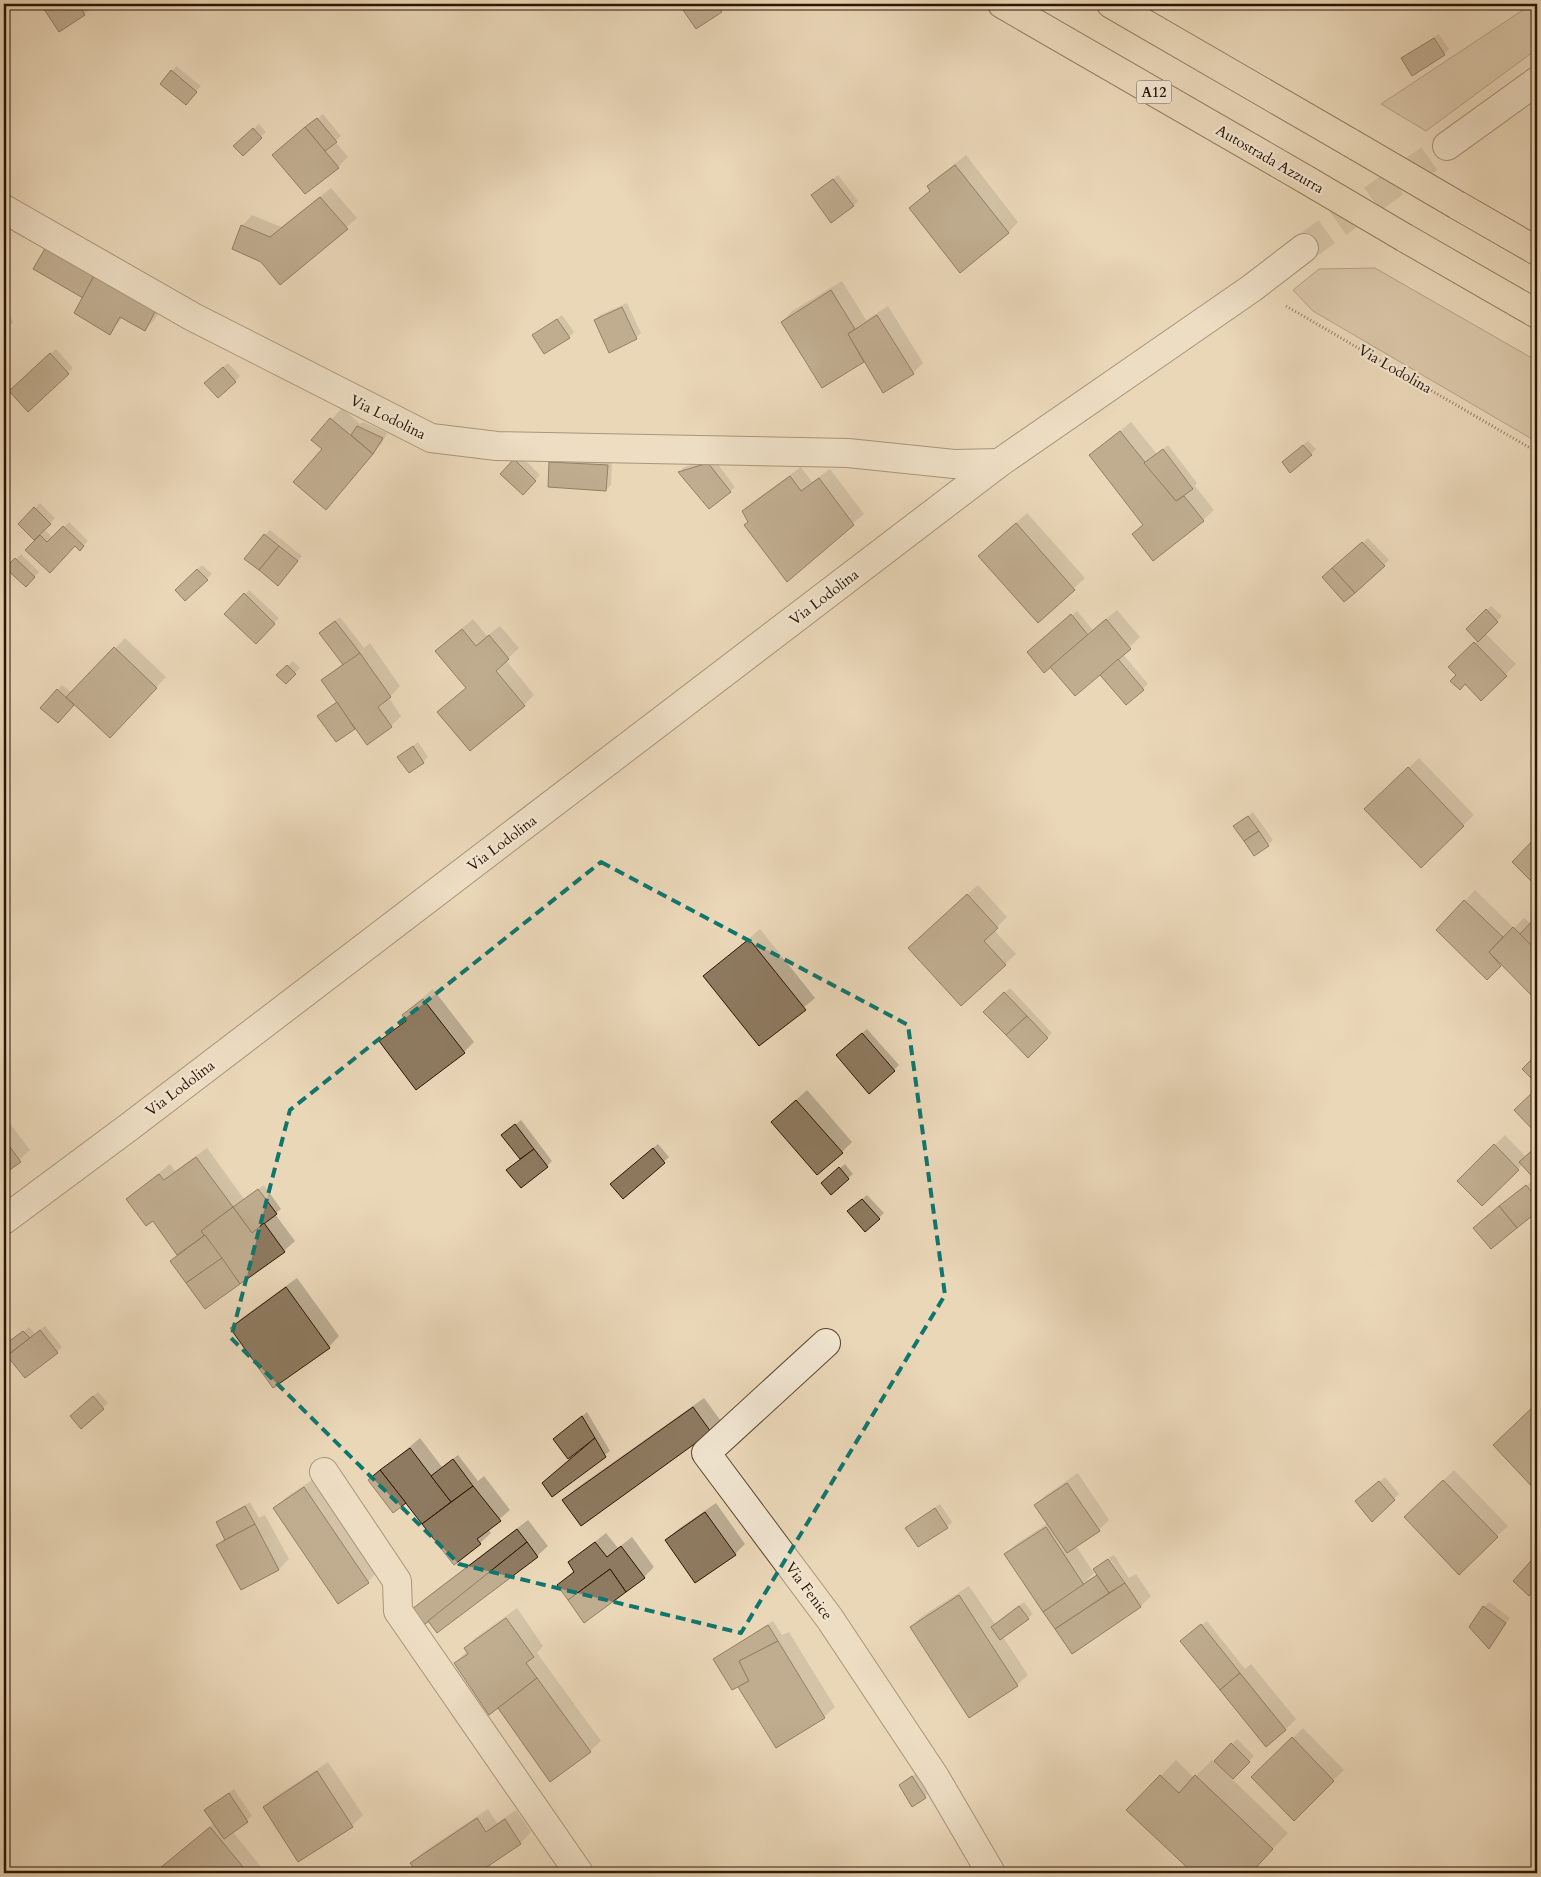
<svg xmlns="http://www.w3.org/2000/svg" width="1541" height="1877" font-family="Cardo,serif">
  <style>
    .green { fill: #cab699; stroke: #7a664d }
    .shadow { fill: #0003 }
    .building { fill: #8e7a60; stroke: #2b1501 }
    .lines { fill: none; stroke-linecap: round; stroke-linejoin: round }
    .minor-tunnel { stroke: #c4b093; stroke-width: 28; stroke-dasharray: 28 14; stroke-linecap: butt }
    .minor-casing { stroke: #5b462f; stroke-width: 30 }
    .motorway-casing { stroke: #2b1501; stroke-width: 30 }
    .path { stroke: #2b1501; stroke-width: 3; stroke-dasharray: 1 2.5; stroke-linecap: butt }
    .minor { stroke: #f1e5d1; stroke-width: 28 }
    .motorway { stroke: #ead7b8; stroke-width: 28 }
    .motorway-bridge-casing { stroke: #2b1501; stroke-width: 30; stroke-linecap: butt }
    .motorway-bridge { stroke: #ead7b8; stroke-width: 28 }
    .marked { fill: none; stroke: #0f766e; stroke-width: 4; stroke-dasharray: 10 6; stroke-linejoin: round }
    .labels { text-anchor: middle; stroke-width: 4.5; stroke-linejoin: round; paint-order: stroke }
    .shield { fill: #f1e5d1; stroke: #66533f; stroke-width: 1 }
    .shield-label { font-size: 14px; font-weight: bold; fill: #2b1501 }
    .street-label { font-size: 15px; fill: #2b1501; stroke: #f1e5d1 }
  </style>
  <rect width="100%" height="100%" fill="#ead7b8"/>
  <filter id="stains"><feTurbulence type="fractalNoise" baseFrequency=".004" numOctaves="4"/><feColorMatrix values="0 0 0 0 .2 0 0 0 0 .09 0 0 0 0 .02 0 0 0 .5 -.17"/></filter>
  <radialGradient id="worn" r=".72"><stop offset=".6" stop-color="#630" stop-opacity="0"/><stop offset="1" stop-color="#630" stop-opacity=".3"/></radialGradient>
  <!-- green -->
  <g class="green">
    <polygon points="1532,4 1537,4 1537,49 1426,131 1381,104"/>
    <polygon points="1375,268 1537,361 1537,442 1313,311 1293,290 1319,269"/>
  </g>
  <!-- shadow -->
  <g class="shadow">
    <polygon points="46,4 86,4 89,10 84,14 44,6"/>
    <polygon points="680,4 725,4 726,6 696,28"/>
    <polygon points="1439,34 1449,49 1444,54 1402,58"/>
    <polygon points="176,66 201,86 190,98 172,71"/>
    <polygon points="323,114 341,136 335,141 348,157 338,167 274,155"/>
    <polygon points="259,124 266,132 243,154 240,141"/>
    <polygon points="966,155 1018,222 1008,233 910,208 931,190 929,186 939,176"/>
    <polygon points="838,175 858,201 853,206 816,193"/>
    <polygon points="331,188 357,218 280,283 242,226 252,215 281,227"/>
    <polygon points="842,281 866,320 888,306 923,363 913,373 864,360 822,386 782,322 792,311"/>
    <polygon points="167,298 155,319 145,330 123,317 109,333 75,313"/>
    <polygon points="627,303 641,333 636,338 610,351 595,320 600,315"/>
    <polygon points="4,305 13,322 4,331"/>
    <polygon points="562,315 574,332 569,337 534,335"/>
    <polygon points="56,349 73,368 28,410 11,391"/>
    <polygon points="228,363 240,376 235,381 210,378"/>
    <polygon points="342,408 360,424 363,422 387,433 382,443 326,509 324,449 313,440"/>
    <polygon points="1131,422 1157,454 1168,445 1197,483 1195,486 1214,510 1203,520 1133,534 1143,524 1090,455"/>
    <polygon points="1308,441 1316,449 1311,454 1288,458"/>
    <polygon points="520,455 540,475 523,493 502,474"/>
    <polygon points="555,458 612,461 611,485 606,490 550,462"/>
    <polygon points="713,458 735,487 730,491 680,472 684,467"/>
    <polygon points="801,467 812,482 830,469 864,514 787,580 744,511 754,501"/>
    <polygon points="40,503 55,518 44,529 53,538 69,522 88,541 80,549 76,545 50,571 36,540 20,524"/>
    <polygon points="1027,513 1085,578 1038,621 990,546"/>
    <polygon points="270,530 302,556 283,579 265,535"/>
    <polygon points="1368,538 1389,560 1384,565 1329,572"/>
    <polygon points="21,554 39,572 26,586 7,568"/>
    <polygon points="202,565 212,574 185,599 176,590"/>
    <polygon points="249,590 279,618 256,642 226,614"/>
    <polygon points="1491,606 1502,616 1485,633 1516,664 1481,699 1450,667 1478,640 1468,629"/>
    <polygon points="1117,610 1140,637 1123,654 1148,684 1126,703 1100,673 1033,648 1077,611 1093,630"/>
    <polygon points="340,617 364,648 370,643 400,686 389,698 401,716 391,726 356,727 336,740 324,711 338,701 323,680 343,663 325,628"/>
    <polygon points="473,619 487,636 500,626 519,648 506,660 534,695 524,705 439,712 467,687 447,641"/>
    <polygon points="125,638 166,677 120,726 74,703 63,717 58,690 62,685 72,693"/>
    <polygon points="293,661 300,668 286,682 278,675"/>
    <polygon points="418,742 428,757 423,762 399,757"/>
    <polygon points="1419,758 1474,815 1421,866 1376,798"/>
    <polygon points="1253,812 1273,840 1268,845 1235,826"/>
    <polygon points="978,885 1007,917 994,930 1016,954 961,1004 920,937"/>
    <polygon points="1475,890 1514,928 1524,918 1531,924 1537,918 1537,999 1501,964 1487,978 1437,930"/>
    <polygon points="760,929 815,998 760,1045 705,976"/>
    <polygon points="1010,988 1052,1033 1028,1056 985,1012"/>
    <polygon points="433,989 474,1042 464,1052 381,1041 407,1019 403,1015 414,1005"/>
    <polygon points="867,1029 899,1065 894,1070 842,1050"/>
    <polygon points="807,1090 852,1142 842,1152 772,1122"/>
    <polygon points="521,1120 552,1161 547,1166 508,1170 521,1158 503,1135"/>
    <polygon points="8,1121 30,1150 4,1173 4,1124"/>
    <polygon points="1505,1135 1526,1157 1537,1147 1537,1180 1523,1164 1482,1205 1458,1181"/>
    <polygon points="658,1144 669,1157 623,1197 616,1179"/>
    <polygon points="207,1148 244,1199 264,1185 281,1209 275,1214 295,1241 284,1251 205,1308 171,1261 178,1254 153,1220 127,1199 170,1164 175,1171"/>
    <polygon points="845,1164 853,1174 831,1193 828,1178"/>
    <polygon points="1532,1181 1537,1188 1537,1210 1492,1248 1480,1223"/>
    <polygon points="867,1195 884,1213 879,1218 854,1206"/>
    <polygon points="297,1278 339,1336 329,1347 231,1328 242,1318"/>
    <polygon points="45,1326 62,1347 57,1352 12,1353 6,1346 29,1327 35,1334"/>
    <polygon points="98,1392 108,1403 81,1427 77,1411"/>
    <polygon points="704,1398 721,1421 710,1431 564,1500 574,1490"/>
    <polygon points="1537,1404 1537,1490 1495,1445"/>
    <polygon points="587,1412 610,1451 552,1495 549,1478 570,1459 555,1439"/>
    <polygon points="420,1438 442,1467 458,1455 478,1481 484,1476 510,1510 488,1529 491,1533 480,1543 454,1564 406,1501 387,1466"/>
    <polygon points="1454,1470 1508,1526 1497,1536 1416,1507"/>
    <polygon points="1078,1473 1109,1520 1099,1530 1075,1545 1094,1573 1086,1581 1098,1574 1094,1569 1107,1559 1122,1582 1125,1582 1109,1558 1114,1555 1129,1578 1136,1574 1151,1596 1141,1606 1072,1653 1006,1554 1016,1544 1048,1523 1036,1505 1046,1495"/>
    <polygon points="1385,1477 1399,1494 1372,1520 1361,1497"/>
    <polygon points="315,1478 378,1571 368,1582 275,1508 285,1498"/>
    <polygon points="250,1502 259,1518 265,1515 289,1559 279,1569 242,1588 218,1545 225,1537 217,1522"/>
    <polygon points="716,1503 745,1544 735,1554 666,1540 677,1530"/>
    <polygon points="940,1504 952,1522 947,1527 907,1528"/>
    <polygon points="528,1520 548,1546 537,1556 428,1620 413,1609 424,1599"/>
    <polygon points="606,1533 618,1548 632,1537 654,1567 644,1577 558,1585 575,1570 569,1562"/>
    <polygon points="969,1586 995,1624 1024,1602 1033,1614 1003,1637 1028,1675 1017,1685 911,1627 921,1617"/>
    <polygon points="1489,1602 1510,1618 1493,1642 1484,1607"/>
    <polygon points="517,1608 543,1646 537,1653 601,1741 590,1751 498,1707 455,1663 467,1651 465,1648 475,1638"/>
    <polygon points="773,1621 782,1635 789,1632 835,1707 824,1717 777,1746 740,1687 744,1683 714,1659"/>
    <polygon points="1207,1621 1245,1669 1251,1664 1296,1719 1285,1730 1187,1636"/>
    <polygon points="1303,1728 1344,1770 1294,1819 1253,1777"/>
    <polygon points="1237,1739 1254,1756 1232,1779 1288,1833 1250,1873 1194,1873 1128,1810 1176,1760 1194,1778 1212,1760 1214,1762"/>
    <polygon points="328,1762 363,1815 352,1826 299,1860 264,1807 275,1797"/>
    <polygon points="918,1772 930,1792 925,1797 900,1785"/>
    <polygon points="234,1789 252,1816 232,1831 262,1868 256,1873 156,1873 214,1823 205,1810"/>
    <polygon points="488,1809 497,1823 516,1810 531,1832 521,1843 475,1873 419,1873 412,1863 422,1853"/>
  </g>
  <!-- building -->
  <g class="building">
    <polygon points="46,4 78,4 85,15 59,32 42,6"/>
    <polygon points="679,4 717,4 722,12 696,29"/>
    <polygon points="1434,38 1445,55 1412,76 1401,58"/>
    <polygon points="171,70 197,92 186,105 160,84"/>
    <polygon points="317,118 337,142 325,151 305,127"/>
    <polygon points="305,127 339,168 305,194 272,155"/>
    <polygon points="253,128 262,138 243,156 233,146"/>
    <polygon points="955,165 1009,233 960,273 909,208 930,191 927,186"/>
    <polygon points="833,179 854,206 831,223 811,195"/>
    <polygon points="320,197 348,229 280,285 261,262 232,249 241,225 270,237"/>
    <polygon points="47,245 96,272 83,298 33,269"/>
    <polygon points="96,272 157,308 145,331 120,317 110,335 74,313"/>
    <polygon points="831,290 855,329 848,334 864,362 822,388 781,322"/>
    <polygon points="622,307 637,339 609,353 594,320"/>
    <polygon points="877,315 914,374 883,393 848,334"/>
    <polygon points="557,319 570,338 544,354 532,335"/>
    <polygon points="50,353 69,374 28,412 9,391"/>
    <polygon points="223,367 236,382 218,398 204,383"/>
    <polygon points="330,418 373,454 326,510 293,482 322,449 311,440"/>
    <polygon points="357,426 383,438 373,454 351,435"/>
    <polygon points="1120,431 1176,501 1184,496 1204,521 1153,561 1132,534 1143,525 1089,455"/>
    <polygon points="1303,445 1312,455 1290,473 1282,462"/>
    <polygon points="1163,449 1193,489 1176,501 1144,463"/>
    <polygon points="514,459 536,481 523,495 500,474"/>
    <polygon points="549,462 608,465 606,491 548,487"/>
    <polygon points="708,463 731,492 709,509 678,472"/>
    <polygon points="790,476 801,491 819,478 854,525 787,582 744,525 748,522 742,511"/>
    <polygon points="34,507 51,524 34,540 18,524"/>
    <polygon points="1016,523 1075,590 1038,623 978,556"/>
    <polygon points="63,526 84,546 80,551 75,546 50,573 25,550 40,535 47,542"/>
    <polygon points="264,534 279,546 259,570 244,559"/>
    <polygon points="1362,542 1385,566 1355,593 1332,568"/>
    <polygon points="279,546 298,561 278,586 259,570"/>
    <polygon points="15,558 35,577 26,587 5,568"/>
    <polygon points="1332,568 1355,593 1344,602 1322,577"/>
    <polygon points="197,569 208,580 185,601 175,590"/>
    <polygon points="244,593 275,624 256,644 224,614"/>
    <polygon points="1486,609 1498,622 1478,642 1466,629"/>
    <polygon points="1071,614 1088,635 1044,673 1027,652"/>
    <polygon points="1106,619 1131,649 1075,696 1050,667"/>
    <polygon points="335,621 360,653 344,666 319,633"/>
    <polygon points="462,629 476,646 489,635 509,659 496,671 525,706 470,751 437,712 466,688 435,651"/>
    <polygon points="1474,642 1507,676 1481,701 1465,684 1460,690 1450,681 1456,675 1448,667"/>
    <polygon points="114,647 157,688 110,738 66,697"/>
    <polygon points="360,653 391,697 378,707 392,727 367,745 321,680"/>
    <polygon points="1118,659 1144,690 1126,705 1100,675"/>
    <polygon points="287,665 296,674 286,684 276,675"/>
    <polygon points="57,689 74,705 58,723 40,708"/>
    <polygon points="337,702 355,729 336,742 317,716"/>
    <polygon points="413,746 424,763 409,773 397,757"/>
    <polygon points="1408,767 1464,826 1421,868 1364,809"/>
    <polygon points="1248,816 1259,831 1244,841 1233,826"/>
    <polygon points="1259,831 1269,846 1254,856 1244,841"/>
    <polygon points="1537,836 1537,887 1512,862"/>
    <polygon points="967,894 998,928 984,941 1006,965 961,1006 908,948"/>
    <polygon points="1464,900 1503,937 1489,952 1501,966 1487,980 1436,930"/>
    <polygon points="1534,919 1537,921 1537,951 1520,934"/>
    <polygon points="1513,927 1537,951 1537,1001 1489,952"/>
    <polygon points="749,939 806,1010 759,1046 703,976"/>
    <polygon points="1004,992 1027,1016 1006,1035 983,1012"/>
    <polygon points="423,999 465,1053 416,1090 379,1041 406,1021 402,1015"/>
    <polygon points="1027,1016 1048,1038 1028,1058 1006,1035"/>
    <polygon points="862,1033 895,1071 869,1094 836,1055"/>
    <polygon points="1537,1054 1537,1081 1536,1083 1522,1069"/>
    <polygon points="1537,1088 1537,1129 1534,1131 1514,1110"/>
    <polygon points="796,1100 843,1153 817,1175 771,1122"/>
    <polygon points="515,1124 534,1149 520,1159 501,1135"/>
    <polygon points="4,1139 21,1162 4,1174"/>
    <polygon points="1494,1144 1519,1170 1482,1206 1457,1181"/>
    <polygon points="1537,1146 1537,1182 1519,1162"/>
    <polygon points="653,1148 665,1163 623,1199 610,1184"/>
    <polygon points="534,1149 548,1167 521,1188 506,1170"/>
    <polygon points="196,1157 233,1207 201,1231 205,1235 177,1255 153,1221 146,1226 126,1199 159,1174 164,1180"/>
    <polygon points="839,1167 849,1179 831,1195 821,1183"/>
    <polygon points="1526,1185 1537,1198 1537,1212 1517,1228 1499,1206"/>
    <polygon points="258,1189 277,1214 252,1233 233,1207"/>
    <polygon points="862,1199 880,1219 865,1232 847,1211"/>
    <polygon points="1499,1206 1517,1228 1491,1249 1473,1228"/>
    <polygon points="233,1207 252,1233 264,1223 285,1252 240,1284 201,1231"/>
    <polygon points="205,1235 222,1258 186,1283 170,1261"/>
    <polygon points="222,1258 240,1284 205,1309 186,1283"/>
    <polygon points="286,1287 330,1348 273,1388 230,1328"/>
    <polygon points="40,1330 58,1353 25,1378 7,1356"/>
    <polygon points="23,1331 30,1338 10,1353 4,1345"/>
    <polygon points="93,1396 104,1409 81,1429 70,1416"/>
    <polygon points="1537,1403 1537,1492 1493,1445"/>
    <polygon points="693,1407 711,1432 581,1526 562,1500"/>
    <polygon points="582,1416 595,1438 568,1459 553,1439"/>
    <polygon points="595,1438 606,1457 552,1497 542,1483"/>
    <polygon points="410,1448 451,1502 422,1524 380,1470"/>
    <polygon points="453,1459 473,1486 451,1502 431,1476"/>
    <polygon points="380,1470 406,1503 393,1513 368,1480"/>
    <polygon points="1443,1480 1498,1537 1459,1575 1404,1517"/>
    <polygon points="1379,1481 1395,1500 1372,1522 1355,1501"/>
    <polygon points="1067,1483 1100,1531 1067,1553 1034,1505"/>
    <polygon points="473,1486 501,1521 477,1539 481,1544 454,1565 422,1524"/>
    <polygon points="304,1487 369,1583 338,1604 273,1508"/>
    <polygon points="245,1506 255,1524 225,1540 216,1522"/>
    <polygon points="935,1508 948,1528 918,1547 905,1528"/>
    <polygon points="705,1512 736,1555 695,1583 665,1540"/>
    <polygon points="255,1524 279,1570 241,1590 216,1545"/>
    <polygon points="1046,1527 1084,1585 1043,1612 1004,1554"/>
    <polygon points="517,1529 527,1542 424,1625 412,1609"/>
    <polygon points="527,1542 538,1557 437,1633 428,1621"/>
    <polygon points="595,1542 607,1557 621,1546 645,1578 626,1592 610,1569 568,1600 557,1585 574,1572 568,1562"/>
    <polygon points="1537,1554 1537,1587 1529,1596 1513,1581"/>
    <polygon points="1108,1559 1125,1583 1109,1593 1093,1569"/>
    <polygon points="610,1569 626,1592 584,1623 568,1600"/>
    <polygon points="1097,1575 1109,1593 1055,1629 1043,1612"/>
    <polygon points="1125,1583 1141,1607 1072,1654 1055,1629"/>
    <polygon points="959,1595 1018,1686 969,1718 910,1627"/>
    <polygon points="1019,1606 1029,1619 1000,1640 991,1627"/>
    <polygon points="1483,1606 1506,1623 1489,1649 1469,1627"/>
    <polygon points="506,1618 534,1657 526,1663 537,1678 489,1715 454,1663 468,1654 464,1648"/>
    <polygon points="1201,1624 1240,1673 1220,1690 1180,1641"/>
    <polygon points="768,1625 778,1641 739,1661 749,1681 732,1690 713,1659"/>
    <polygon points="778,1641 825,1718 776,1748 738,1687 749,1681 739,1661"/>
    <polygon points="1240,1673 1286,1730 1266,1747 1220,1690"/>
    <polygon points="537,1678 591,1752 550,1782 498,1708"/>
    <polygon points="1292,1737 1334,1781 1294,1821 1251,1777"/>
    <polygon points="1231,1743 1250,1762 1233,1779 1214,1761"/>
    <polygon points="317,1771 353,1827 298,1862 263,1807"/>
    <polygon points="1160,1775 1179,1793 1195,1775 1273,1849 1251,1873 1193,1873 1126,1810"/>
    <polygon points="912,1776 926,1798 912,1807 899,1785"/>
    <polygon points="229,1793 248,1822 224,1839 204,1810"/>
    <polygon points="477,1818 486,1832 505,1819 521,1844 478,1873 417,1873 410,1863"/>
    <polygon points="210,1827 248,1873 154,1873"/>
  </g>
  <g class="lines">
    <!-- minor-tunnel -->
    <polyline class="minor-tunnel" points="1304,248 1447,146"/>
    <defs>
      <g id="minor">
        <polyline points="1447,146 1537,81"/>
        <polyline points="4,209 193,317 431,438 497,446 848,453 954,464 999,463"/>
        <polyline points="4,1220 129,1127 999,463 1252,288 1304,248"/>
        <polyline points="826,1343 706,1453 830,1619 935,1777 991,1873"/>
        <polyline points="324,1472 397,1581 398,1611 579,1873"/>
      </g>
      <g id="motorway">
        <polyline points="1002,4 1305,179"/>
        <polyline points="1111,4 1351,143"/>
        <polyline points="1457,205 1537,251"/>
        <polyline points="1405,238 1537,314"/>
      </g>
    </defs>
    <!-- minor casing -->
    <use href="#minor" class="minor-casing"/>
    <!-- motorway casing -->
    <use href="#motorway" class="motorway-casing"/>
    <!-- path -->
    <polyline class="path" points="1286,306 1537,452"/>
    <!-- minor -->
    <use href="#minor" class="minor"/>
    <!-- motorway -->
    <use href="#motorway" class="motorway"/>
    <defs>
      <g id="motorway-bridge">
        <polyline points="1351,143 1457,205"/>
        <polyline points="1305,179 1405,238"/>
      </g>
    </defs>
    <!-- motorway-bridge casing -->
    <use href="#motorway-bridge" class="motorway-bridge-casing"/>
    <!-- motorway-bridge -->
    <use href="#motorway-bridge" class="motorway-bridge"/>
  </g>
  <!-- marked area -->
  <path d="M0 0H1541V1877H0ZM601 862 908 1025 945 1295 741 1633 459 1564 231 1338 290 1110Z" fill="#ead7b8" fill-opacity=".55" fill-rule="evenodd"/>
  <path class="marked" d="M601 862 908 1025 945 1295 741 1633 459 1564 231 1338 290 1110Z"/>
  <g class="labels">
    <!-- shield labels -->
    <rect class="shield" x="1136.5" y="80.5" width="35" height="23" rx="4"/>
    <g class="shield-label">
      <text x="1154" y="97">A12</text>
    </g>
    <!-- street labels -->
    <g class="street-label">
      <text transform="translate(1270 159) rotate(30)" y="5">Autostrada Azzurra</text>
      <text transform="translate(1395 369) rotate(30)" y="5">Via Lodolina</text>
      <text transform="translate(388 417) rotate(26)" y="5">Via Lodolina</text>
      <text transform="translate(824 597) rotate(-37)" y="5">Via Lodolina</text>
      <text transform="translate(502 843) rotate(-37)" y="5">Via Lodolina</text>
      <text transform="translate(180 1088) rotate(-37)" y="5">Via Lodolina</text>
      <text transform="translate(809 1591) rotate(53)" y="5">Via Fenice</text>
    </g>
  </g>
  <!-- margin -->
  <rect width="1541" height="1877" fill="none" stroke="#ead7b8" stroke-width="20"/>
  <rect x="5" y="5" width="1531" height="1867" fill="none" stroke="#2b1501" stroke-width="2.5"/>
  <rect x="10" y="10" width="1521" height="1857" fill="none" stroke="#2b1501"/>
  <rect width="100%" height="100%" filter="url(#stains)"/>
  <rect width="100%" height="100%" fill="url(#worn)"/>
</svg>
